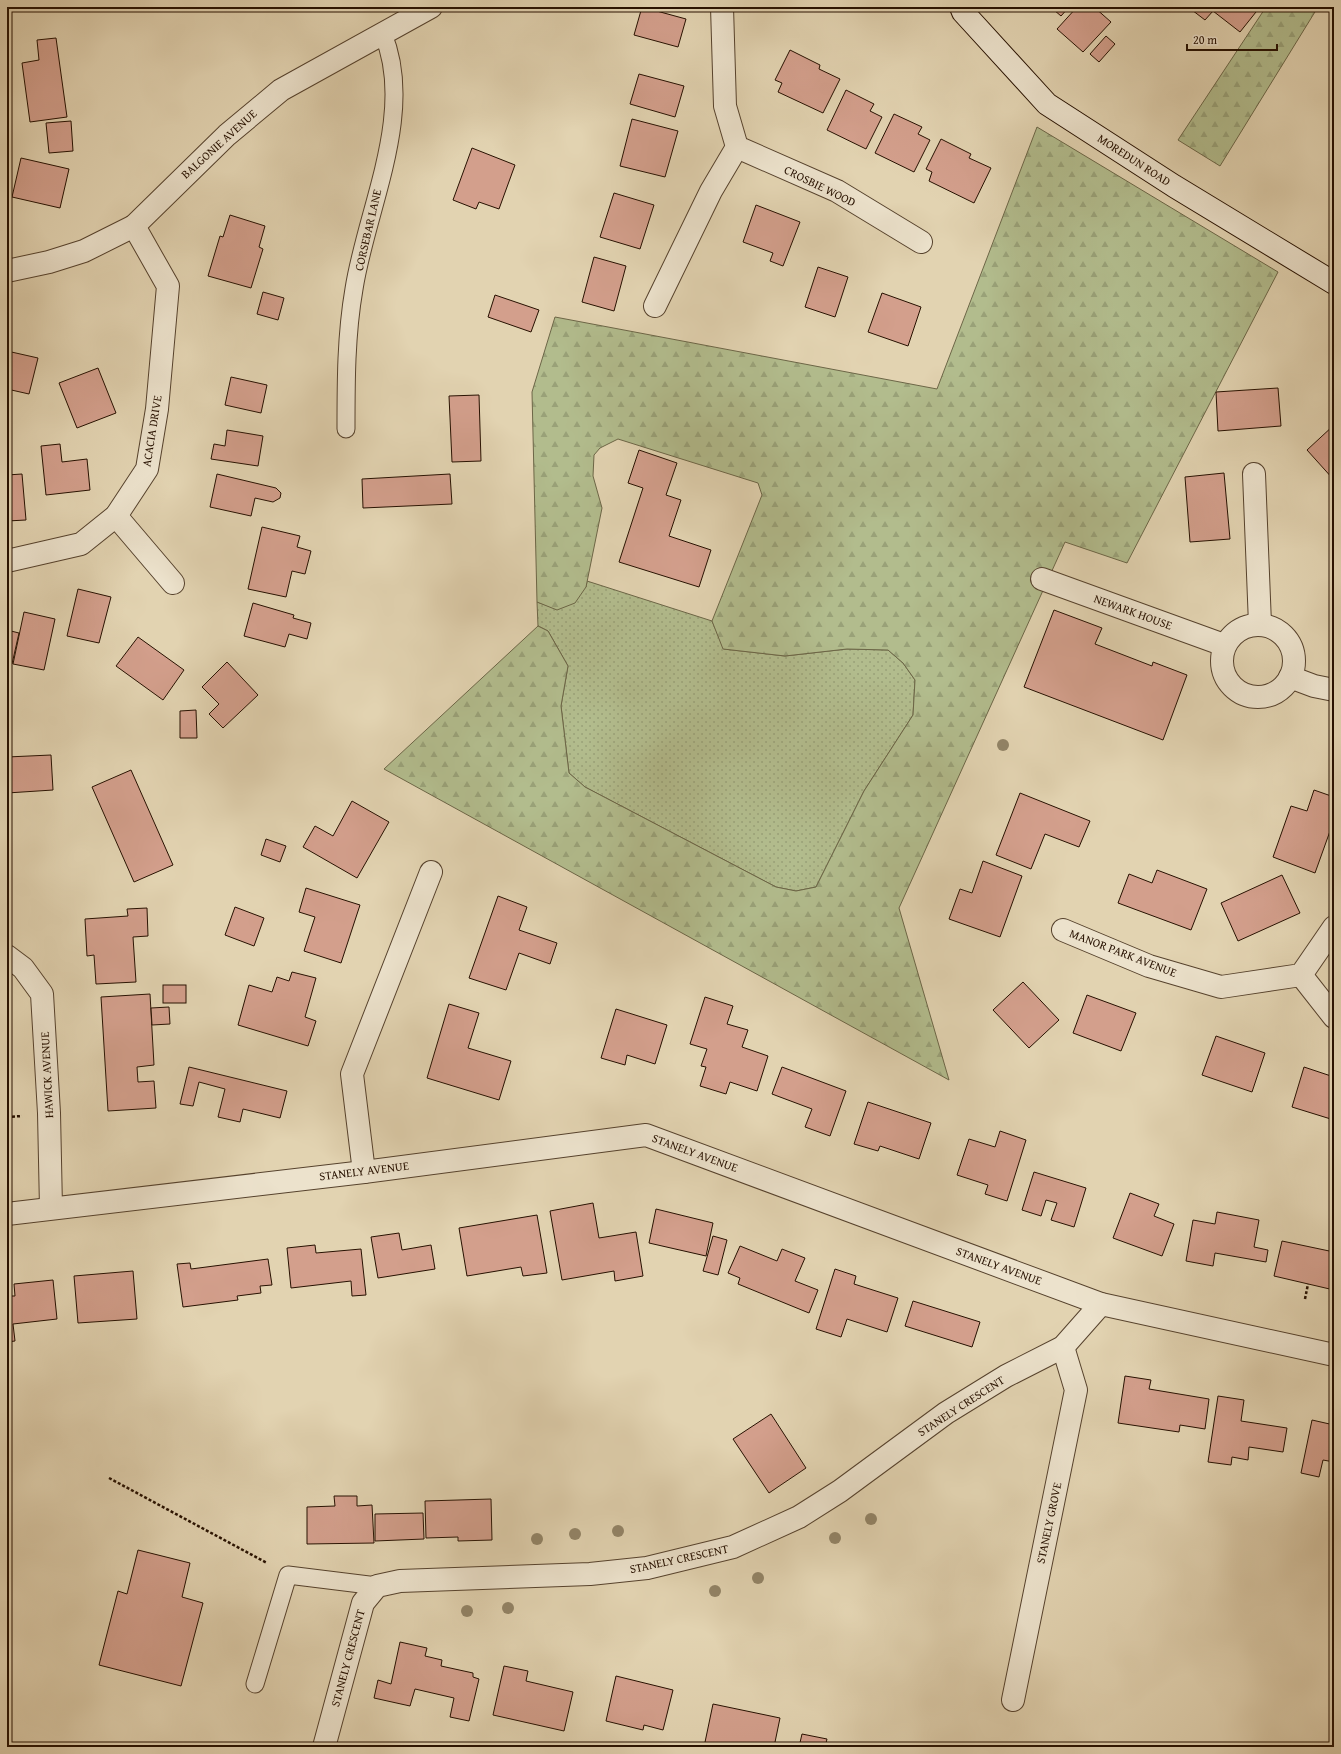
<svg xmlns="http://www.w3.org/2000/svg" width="1341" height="1754" font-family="'Gentium Book Plus',serif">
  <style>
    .grass { fill: url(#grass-dots); stroke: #6c6647 }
    .forest { fill: url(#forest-firs); stroke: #6c6647 }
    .building { fill: #d39f8c; stroke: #271101 }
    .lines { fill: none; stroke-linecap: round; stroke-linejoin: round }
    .lane-casing { stroke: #56422d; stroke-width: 19 }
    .street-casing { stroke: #56422d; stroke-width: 24 }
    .secondary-casing { stroke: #271101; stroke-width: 24 }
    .path { stroke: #271101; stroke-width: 2.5; stroke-dasharray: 3 2; stroke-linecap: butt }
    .lane { stroke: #ece2cc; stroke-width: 17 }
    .street { stroke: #ece2cc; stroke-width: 22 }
    .secondary { stroke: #ece2cc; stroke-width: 22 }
    .tree { fill: #928467 }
    .labels { text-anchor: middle; stroke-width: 3; stroke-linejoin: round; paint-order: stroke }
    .street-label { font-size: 12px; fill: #271101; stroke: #ece2cc }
  </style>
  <defs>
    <pattern id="grass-dots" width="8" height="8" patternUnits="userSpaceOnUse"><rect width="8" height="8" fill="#b2bc8d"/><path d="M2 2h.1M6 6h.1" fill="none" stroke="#99a178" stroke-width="1.8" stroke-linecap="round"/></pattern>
    <pattern id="forest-firs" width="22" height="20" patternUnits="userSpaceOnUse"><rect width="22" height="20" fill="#b2bc8d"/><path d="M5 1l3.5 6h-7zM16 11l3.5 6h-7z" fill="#99a178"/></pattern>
  </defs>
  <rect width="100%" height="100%" fill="#e2d3b1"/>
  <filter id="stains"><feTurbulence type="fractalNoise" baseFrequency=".005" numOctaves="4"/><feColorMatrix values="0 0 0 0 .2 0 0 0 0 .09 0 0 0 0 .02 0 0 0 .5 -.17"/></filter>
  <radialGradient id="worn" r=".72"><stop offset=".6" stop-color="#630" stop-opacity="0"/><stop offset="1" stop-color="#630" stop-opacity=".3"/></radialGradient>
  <!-- grass -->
  <polygon class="grass" points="587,581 712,621 724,649 785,656 847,649 888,650 903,663 915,680 913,715 864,791 816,887 796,891 776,887 585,787 569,773 561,706 568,666 548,631 538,626 537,602 557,609 586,587"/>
  <!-- forest -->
  <g class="forest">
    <polygon points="1266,7 1318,7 1220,166 1178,140"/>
    <polygon points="1037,127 1278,272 1127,563 1065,542 899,908 949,1080 384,769 538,626 548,631 568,666 561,706 569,773 585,787 776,887 796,891 816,887 864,791 913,715 915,680 903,663 888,650 847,649 785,656 723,649 712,621 762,495 758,483 618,439 600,448 594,455 593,476 602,508 586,587 575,603 557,610 537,602 532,392 555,317 937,389"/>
  </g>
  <!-- building -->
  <g class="building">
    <polygon points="642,7 686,19 678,47 634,35"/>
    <polygon points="1056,7 1069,7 1061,16 1054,10"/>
    <polygon points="1077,7 1094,7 1111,22 1083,52 1057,29"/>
    <polygon points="1188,7 1260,7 1240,32 1213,11 1205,20"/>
    <polygon points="1106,36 1115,44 1099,62 1090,54"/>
    <polygon points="56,38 67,117 30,122 22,63 39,60 37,40"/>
    <polygon points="790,50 820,65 819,69 840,79 823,113 778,92 782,83 775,80"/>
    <polygon points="639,74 684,86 675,117 630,104"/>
    <polygon points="846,90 874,104 870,111 882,117 866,149 827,130"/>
    <polygon points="894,114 922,127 918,134 930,140 914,172 875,153"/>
    <polygon points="632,119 678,131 665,177 620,166"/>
    <polygon points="71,121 73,151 49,153 46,123"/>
    <polygon points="941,139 971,154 969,158 991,168 974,203 929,181 932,172 926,169"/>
    <polygon points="472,148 515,165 499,209 479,202 476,209 453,200"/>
    <polygon points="21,158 69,169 60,208 12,197"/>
    <polygon points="614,193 654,205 640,249 600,237"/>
    <polygon points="756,205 800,222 783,266 770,261 773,253 743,242"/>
    <polygon points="230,215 265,226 259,247 263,249 251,288 208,276 220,236 223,237"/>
    <polygon points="594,257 626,266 614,311 582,302"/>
    <polygon points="818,267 848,277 835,317 805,307"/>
    <polygon points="263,292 284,298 278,320 257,314"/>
    <polygon points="882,293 921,307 908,346 868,332"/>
    <polygon points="495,295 539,310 531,332 488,317"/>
    <polygon points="7,351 38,358 29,394 7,389"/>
    <polygon points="98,368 116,413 77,428 59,383"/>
    <polygon points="231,377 267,385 261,413 225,405"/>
    <polygon points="1278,388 1281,426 1218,431 1216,392"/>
    <polygon points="479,395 481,461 452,462 449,396"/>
    <polygon points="1334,425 1334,480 1307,450"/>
    <polygon points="227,430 263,436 258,466 211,459 214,444 225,446"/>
    <polygon points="60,444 62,462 87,459 90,490 46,495 41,446"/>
    <polygon points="639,450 677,463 666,495 681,500 669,536 711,550 699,587 619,562 643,488 628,483"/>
    <polygon points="1224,473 1230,539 1190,542 1185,477"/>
    <polygon points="22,474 26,520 7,521 7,475"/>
    <polygon points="217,474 276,488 281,493 280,498 273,502 255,498 251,516 210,507"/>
    <polygon points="450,474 452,504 363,508 362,479"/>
    <polygon points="262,527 300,536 297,547 311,551 305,574 292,571 286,597 248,589"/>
    <polygon points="78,589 111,597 99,643 67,636"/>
    <polygon points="253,603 294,615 293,618 311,623 307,639 289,634 285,647 244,636"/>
    <polygon points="1054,610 1102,628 1095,644 1152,666 1153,662 1187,675 1163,740 1024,687"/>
    <polygon points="24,612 55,619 44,670 13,664"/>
    <polygon points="7,630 19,633 12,664 7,663"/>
    <polygon points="138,637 184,670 163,700 116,666"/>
    <polygon points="227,662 258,695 223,728 209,714 219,704 202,687"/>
    <polygon points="196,710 197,738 180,738 180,711"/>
    <polygon points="51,755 53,790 7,793 7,757"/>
    <polygon points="131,770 173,865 134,882 92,787"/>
    <polygon points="1314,790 1334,797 1334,820 1315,873 1273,857 1291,806 1307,811"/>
    <polygon points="1020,793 1090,821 1079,847 1045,834 1031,869 996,855"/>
    <polygon points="352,801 389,822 357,878 303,847 315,826 333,836"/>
    <polygon points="266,839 286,846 280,862 261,855"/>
    <polygon points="983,861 1022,876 1000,937 949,919 960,889 972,893"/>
    <polygon points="1157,870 1207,889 1191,930 1118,903 1129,874 1152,883"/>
    <polygon points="1282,875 1300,913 1238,941 1221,903"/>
    <polygon points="306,888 360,905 341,963 304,951 315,917 299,912"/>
    <polygon points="498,896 527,907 519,930 557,943 550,964 519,953 506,990 469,978"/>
    <polygon points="235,907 264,918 254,946 225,935"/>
    <polygon points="147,908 148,936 133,937 136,982 96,984 94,955 87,956 85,919 128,916 127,909"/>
    <polygon points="292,972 316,978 305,1017 316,1021 308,1046 238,1025 249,985 272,992 277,977 289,981"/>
    <polygon points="1023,982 1059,1020 1029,1048 993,1010"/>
    <rect x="163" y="985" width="23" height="18"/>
    <polygon points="150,994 154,1065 137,1067 138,1082 154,1081 156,1108 108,1111 101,997"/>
    <polygon points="1087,995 1136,1013 1121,1051 1073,1033"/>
    <polygon points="705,997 733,1006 727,1024 748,1030 742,1047 768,1056 757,1091 730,1082 726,1094 700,1086 706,1067 701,1066 707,1049 690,1044"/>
    <polygon points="449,1004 479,1013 468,1048 511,1061 499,1100 427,1078"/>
    <polygon points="169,1007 170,1024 152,1025 151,1008"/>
    <polygon points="616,1009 667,1025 655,1064 627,1055 625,1065 601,1058"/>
    <polygon points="7,1032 10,1074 7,1074"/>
    <polygon points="1216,1036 1265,1053 1252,1092 1202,1075"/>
    <polygon points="189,1067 287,1091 280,1118 243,1109 240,1122 218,1117 225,1089 199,1082 193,1106 180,1104"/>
    <polygon points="782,1067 846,1091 830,1136 805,1127 812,1109 772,1094"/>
    <polygon points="1304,1067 1334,1077 1334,1120 1292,1107"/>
    <polygon points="868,1102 931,1123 919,1159 880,1146 878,1151 854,1144"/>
    <polygon points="1000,1131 1026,1140 1007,1201 985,1194 988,1185 957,1175 969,1139 995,1147"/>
    <polygon points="1034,1172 1086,1188 1074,1227 1051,1220 1057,1203 1046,1200 1041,1216 1022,1210"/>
    <polygon points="1130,1193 1159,1204 1154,1216 1174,1224 1162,1256 1113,1238"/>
    <polygon points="593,1203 599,1238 636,1232 643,1276 615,1281 614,1271 562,1280 550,1211"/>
    <polygon points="656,1209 713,1223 706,1256 649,1243"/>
    <polygon points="1217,1212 1259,1220 1254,1247 1268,1250 1266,1262 1215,1253 1213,1266 1186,1261 1193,1220 1215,1224"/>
    <polygon points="537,1215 547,1273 523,1276 521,1267 467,1276 459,1228"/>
    <polygon points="399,1233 402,1250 431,1245 435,1269 378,1278 371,1237"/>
    <polygon points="713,1236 727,1240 718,1275 703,1271"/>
    <polygon points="1282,1241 1334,1252 1334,1290 1274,1276"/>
    <polygon points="315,1245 316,1253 361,1249 366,1295 352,1296 351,1281 291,1288 287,1248"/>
    <polygon points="740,1246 777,1261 782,1249 805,1258 795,1281 818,1290 809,1313 738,1284 740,1278 728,1273"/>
    <polygon points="268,1259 272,1285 260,1286 261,1293 237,1296 238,1300 183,1307 177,1264 190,1263 191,1269"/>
    <polygon points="835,1269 856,1276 854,1284 898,1298 887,1332 847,1319 841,1337 816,1329"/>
    <polygon points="133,1271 137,1319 78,1323 74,1276"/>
    <polygon points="53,1280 57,1319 13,1324 15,1341 7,1342 7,1296 15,1296 14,1284"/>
    <polygon points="913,1301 980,1322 972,1347 905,1326"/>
    <polygon points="1125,1376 1151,1380 1149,1389 1209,1399 1205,1429 1180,1425 1179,1432 1118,1423"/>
    <polygon points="1218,1396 1244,1400 1241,1421 1287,1428 1283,1452 1249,1447 1248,1460 1232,1457 1231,1465 1208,1462"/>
    <polygon points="771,1414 806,1468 769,1493 733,1439"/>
    <polygon points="1312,1420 1334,1425 1334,1462 1323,1460 1319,1477 1301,1473"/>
    <polygon points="334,1496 357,1496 357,1506 372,1505 374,1543 307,1544 307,1507 335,1506"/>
    <polygon points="491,1499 492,1540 458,1541 458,1537 426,1538 425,1501"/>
    <polygon points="423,1513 424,1539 375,1541 375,1514"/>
    <polygon points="138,1550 190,1563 182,1597 203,1603 181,1686 99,1665 118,1591 127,1594"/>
    <polygon points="400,1642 427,1648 425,1656 442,1660 441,1666 473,1673 473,1677 479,1679 469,1721 450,1717 454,1698 415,1689 410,1706 374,1698 378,1680 391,1684"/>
    <polygon points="504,1666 528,1671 526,1681 573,1692 564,1731 493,1715"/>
    <polygon points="616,1676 673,1690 663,1730 644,1725 643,1730 606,1721"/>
    <polygon points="713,1704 780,1718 774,1747 704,1747"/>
    <polygon points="802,1734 827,1739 826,1743 842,1747 799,1747"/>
  </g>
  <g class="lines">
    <defs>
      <g id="lane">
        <path d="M346 429C346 382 346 335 354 289 366 210 416 113 383 34"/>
        <polyline points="255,1684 288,1575 377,1586"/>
      </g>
      <g id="street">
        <polyline points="722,7 725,106 737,147 837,191 921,242"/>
        <polyline points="7,271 49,262 84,251 134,226 227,135 281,90 431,7"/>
        <polyline points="655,306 711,191 737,147"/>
        <polyline points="1254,474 1260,624"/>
        <polyline points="116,516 173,583"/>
        <polyline points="7,561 81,544 116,516 147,469 157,409 168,286 134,226"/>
        <polyline points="1042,579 1224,645"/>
        <circle cx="1258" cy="661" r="36"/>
        <polyline points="1290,677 1314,686 1334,690"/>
        <polyline points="1063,930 1149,966 1221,987 1301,975 1334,927"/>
        <polyline points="7,956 23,968 42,994 49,1113 51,1208"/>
        <polyline points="1301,975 1334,1017"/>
        <polyline points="364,1172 352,1074 431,872"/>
        <polyline points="7,1214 364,1172 646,1135 1101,1304 1334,1355"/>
        <polyline points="1013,1700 1076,1390 1063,1347"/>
        <polyline points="324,1747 363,1603 377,1586 400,1581 590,1574 647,1568 733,1547 799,1517 840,1491 946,1413 1006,1376 1063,1347 1101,1304"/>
      </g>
      <polyline id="secondary" points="961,7 963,12 1047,104 1174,186 1334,283"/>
    </defs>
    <!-- lane casing -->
    <use href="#lane" class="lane-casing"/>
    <!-- street casing -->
    <use href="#street" class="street-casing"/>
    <!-- secondary casing -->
    <use href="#secondary" class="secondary-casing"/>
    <!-- path -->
    <g class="path">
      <polyline points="7,1117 22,1116"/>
      <polyline points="1305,1299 1308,1284"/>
      <polyline points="109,1478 267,1563"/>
    </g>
    <!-- lane -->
    <use href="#lane" class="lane"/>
    <!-- street -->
    <use href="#street" class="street"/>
    <!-- secondary -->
    <use href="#secondary" class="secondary"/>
  </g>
  <!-- trees -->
  <g class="tree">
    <circle cx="1003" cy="745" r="6"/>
    <circle cx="871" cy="1519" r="6"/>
    <circle cx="618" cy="1531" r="6"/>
    <circle cx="575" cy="1534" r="6"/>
    <circle cx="835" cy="1538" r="6"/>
    <circle cx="537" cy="1539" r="6"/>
    <circle cx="758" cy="1578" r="6"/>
    <circle cx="715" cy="1591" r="6"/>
    <circle cx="508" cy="1608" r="6"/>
    <circle cx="467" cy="1611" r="6"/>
  </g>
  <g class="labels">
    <!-- street labels -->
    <g class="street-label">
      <text transform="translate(219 144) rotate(-42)" y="4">BALGONIE AVENUE</text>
      <text transform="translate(1134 160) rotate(33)" y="4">MOREDUN ROAD</text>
      <text transform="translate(820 186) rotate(26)" y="4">CROSBIE WOOD</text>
      <text transform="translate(368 230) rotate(-77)" y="4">CORSEBAR LANE</text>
      <text transform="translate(152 431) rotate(-81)" y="4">ACACIA DRIVE</text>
      <text transform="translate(1133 612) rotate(20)" y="4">NEWARK HOUSE</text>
      <text transform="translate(1123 953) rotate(21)" y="4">MANOR PARK AVENUE</text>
      <text transform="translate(47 1075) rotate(-93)" y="4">HAWICK AVENUE</text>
      <text transform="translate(695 1153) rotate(20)" y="4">STANELY AVENUE</text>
      <text transform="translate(364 1171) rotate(-7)" y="4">STANELY AVENUE</text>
      <text transform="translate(999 1266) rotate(20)" y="4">STANELY AVENUE</text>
      <text transform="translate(961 1406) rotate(-33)" y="4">STANELY CRESCENT</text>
      <text transform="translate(1049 1523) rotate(-78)" y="4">STANELY GROVE</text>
      <text transform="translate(679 1559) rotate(-12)" y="4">STANELY CRESCENT</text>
      <text transform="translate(348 1658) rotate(-75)" y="4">STANELY CRESCENT</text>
    </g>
  </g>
  <!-- margin -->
  <rect width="1341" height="1754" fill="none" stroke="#e2d3b1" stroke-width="24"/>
  <rect x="8" y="8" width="1325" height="1738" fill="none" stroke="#271101" stroke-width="2"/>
  <rect x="12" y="12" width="1317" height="1730" fill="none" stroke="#271101"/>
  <!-- scale -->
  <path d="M1187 44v6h90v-6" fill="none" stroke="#271101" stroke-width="2"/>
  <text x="1193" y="44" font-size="12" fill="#271101" stroke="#ece2cc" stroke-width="3" paint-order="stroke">20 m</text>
  <rect width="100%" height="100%" filter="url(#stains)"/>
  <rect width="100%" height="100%" fill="url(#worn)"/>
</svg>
